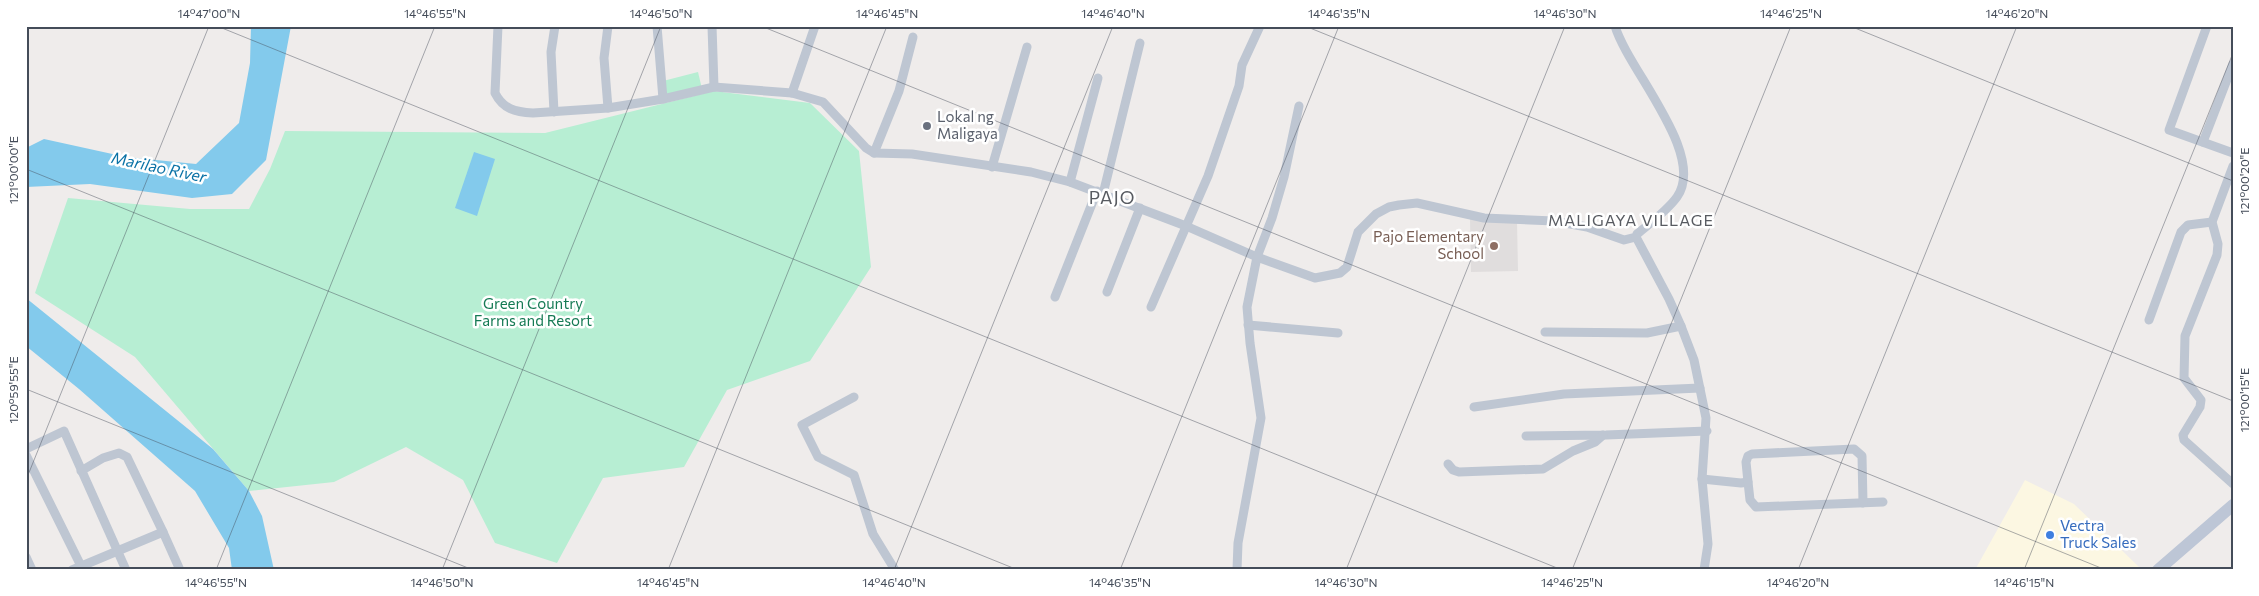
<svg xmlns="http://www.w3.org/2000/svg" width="2259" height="596" font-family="Commissioner,sans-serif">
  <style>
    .commercial { fill: #fcf7e2 }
    .education { fill: #e0dddd }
    .green { fill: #b7eed3 }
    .water { fill: #83caec }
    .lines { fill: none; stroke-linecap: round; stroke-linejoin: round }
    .street { stroke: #bec6d2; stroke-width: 9 }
    .secondary { stroke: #bdc6d6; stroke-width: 12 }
    .ticks { fill: none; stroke: #444c59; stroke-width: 1; stroke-opacity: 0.45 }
    .worship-dot { fill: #6b7280; stroke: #fff; stroke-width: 2 }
    .education-dot { fill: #8d6e63; stroke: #fff; stroke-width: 2 }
    .shop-dot { fill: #3f7fe0; stroke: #fff; stroke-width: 2 }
    .labels { text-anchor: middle; stroke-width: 5; stroke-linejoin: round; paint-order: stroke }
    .worship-label { font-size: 15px; fill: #5b616d; stroke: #fff; text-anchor: start }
    .education-label { font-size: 15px; fill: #785e54; stroke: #fff; text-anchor: end }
    .park-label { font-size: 15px; fill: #157a54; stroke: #fff }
    .shop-label { font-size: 15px; fill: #366cbe; stroke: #fff; text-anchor: start }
    .water-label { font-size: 16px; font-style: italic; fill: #0a72a6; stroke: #fff }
    .neighbourhood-label { font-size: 16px; letter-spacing: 1px; fill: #585b61; stroke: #fff }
    .quarter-label { font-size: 18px; letter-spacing: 1px; fill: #585b61; stroke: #fff }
    .neatline { fill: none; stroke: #444c59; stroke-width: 2 }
    .ticks-label { font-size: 12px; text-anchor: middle; fill: #444c59 }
  </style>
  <rect width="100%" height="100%" fill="#efeceb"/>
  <!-- commercial -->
  <polygon class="commercial" points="2025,480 2074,504 2139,567 2136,570 1975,570"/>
  <!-- education -->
  <polygon class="education" points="1470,218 1517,222 1518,271 1471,272"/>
  <!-- green -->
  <g class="green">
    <polygon points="698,72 702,89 667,98 663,81"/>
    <polygon points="714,91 810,103 859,151 871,267 810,361 727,390 684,467 603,478 557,563 495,543 463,480 406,447 334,482 249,491 135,357 35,293 68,198 190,209 249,209 270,169 285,131 545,133"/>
  </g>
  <!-- water -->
  <g class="water">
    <polygon points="251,26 291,26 266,160 232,194 192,198 90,184 26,187 26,148 44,139 126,157 196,164 239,123 250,63"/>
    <polygon points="474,152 495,159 477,216 455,208"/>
    <polygon points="26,298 213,449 249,491 262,516 274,570 232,570 229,548 195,491 79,389 26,346"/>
  </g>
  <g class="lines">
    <!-- street -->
    <g class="street">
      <path d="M498 26 495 93C503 109 515 112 533 113L608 108 663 99 714 87 792 93 823 102 866 148 874 153 912 154 1031 172 1070 182 1186 226 1257 257 1315 278 1340 273 1347 267 1358 232 1376 214 1389 207 1399 205 1417 203 1484 218 1554 221 1587 227 1624 240 1636 237 1637 234C1650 223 1667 211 1677 197 1707 154 1628 70 1615 26"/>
      <polyline points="657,26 663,99"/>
      <polyline points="712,26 714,87"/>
      <polyline points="2207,26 2169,130 2233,153"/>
      <polyline points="792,93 815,26"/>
      <polyline points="608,108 604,58 608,26"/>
      <polyline points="554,112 551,52 555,26"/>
      <polyline points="2203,142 2233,64"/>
      <polyline points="874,153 899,91 913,37"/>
      <polyline points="2233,166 2212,222 2218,244 2217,255 2185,336 2184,378 2201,400 2200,407 2183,435 2184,440 2233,484"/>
      <polyline points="992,167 1027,47"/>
      <polyline points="1070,182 1098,78"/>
      <polyline points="1103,194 1140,43"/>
      <polyline points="1636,237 1669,299 1681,326 1694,360 1706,418 1702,479 1708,544 1704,570"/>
      <polyline points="1107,292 1140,208"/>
      <polyline points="1055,297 1097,191"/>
      <polyline points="1151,307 1208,176 1239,86 1242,65 1260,26"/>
      <polyline points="2149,320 2181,232 2188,225 2212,222"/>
      <polyline points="1248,325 1338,333"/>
      <polyline points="1545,332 1647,333 1681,326"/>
      <polyline points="854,397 802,425 818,457 854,475 873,534 895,570"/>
      <polyline points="1474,407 1564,394 1700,388"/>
      <polyline points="1526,436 1606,435 1707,431"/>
      <polyline points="26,449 64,431 126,570"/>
      <polyline points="26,455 83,570"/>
      <polyline points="1448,464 1453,470 1459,472 1543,469 1573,451 1595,442 1603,435"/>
      <polyline points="81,471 103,458 119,453 127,457 163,532"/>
      <polyline points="1702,479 1741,483 1748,482 1750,500 1756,507 1883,502"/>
      <polyline points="1748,482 1746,462 1748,456 1752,454 1854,449 1862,456 1863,503"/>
      <polyline points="26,557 32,570"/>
      <polyline points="72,570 163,532 180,570"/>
      <polyline points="1237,570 1238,543 1261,418 1250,343 1247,307 1257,257 1272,218 1284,177 1299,106"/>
    </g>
    <!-- secondary -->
    <polyline class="secondary" points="2158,570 2233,505"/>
  </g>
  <!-- ticks -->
  <path class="ticks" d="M217 26 1562 570M761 26 2106 570M1305 26 2233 401M1850 26 2233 181M26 169 1018 570M26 389 473 570M26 480 209 26M216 570 435 26M442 570 661 26M668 570 887 26M894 570 1113 26M1120 570 1339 26M1346 570 1565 26M1572 570 1791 26M1798 570 2017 26M2024 570 2233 53"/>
  <!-- markers -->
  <circle class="worship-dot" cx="927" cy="126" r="5"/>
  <circle class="education-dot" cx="1494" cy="246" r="5"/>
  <circle class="shop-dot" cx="2050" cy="535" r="5"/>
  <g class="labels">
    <!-- worship labels -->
    <g class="worship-label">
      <text x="937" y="122">Lokal ng<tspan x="937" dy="17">Maligaya</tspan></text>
    </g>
    <!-- education labels -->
    <g class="education-label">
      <text x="1484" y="242">Pajo Elementary<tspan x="1484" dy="17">School</tspan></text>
    </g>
    <!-- park labels -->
    <g class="park-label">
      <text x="533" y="309">Green Country<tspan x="533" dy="17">Farms and Resort</tspan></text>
    </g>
    <!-- shop labels -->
    <g class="shop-label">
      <text x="2060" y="531">Vectra<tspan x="2060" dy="17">Truck Sales</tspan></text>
    </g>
    <!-- water labels -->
    <g class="water-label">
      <text transform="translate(159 167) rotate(12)" y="6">Marilao River</text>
    </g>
    <!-- neighbourhood labels -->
    <g class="neighbourhood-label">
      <text x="1631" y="226">MALIGAYA VILLAGE</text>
    </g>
    <!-- quarter labels -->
    <g class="quarter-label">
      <text x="1112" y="204">PAJO</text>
    </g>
  </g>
  <!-- border -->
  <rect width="2259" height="596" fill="none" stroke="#ffffff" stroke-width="55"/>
  <rect x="28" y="28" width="2204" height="540" class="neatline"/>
  <g class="ticks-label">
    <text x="209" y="18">14°47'00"N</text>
    <text x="435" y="18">14°46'55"N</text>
    <text x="661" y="18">14°46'50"N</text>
    <text x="887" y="18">14°46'45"N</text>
    <text x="1113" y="18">14°46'40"N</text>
    <text x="1339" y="18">14°46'35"N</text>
    <text x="1565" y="18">14°46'30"N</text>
    <text x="1791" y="18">14°46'25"N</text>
    <text x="2017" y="18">14°46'20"N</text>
    <text transform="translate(14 170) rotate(-90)" y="4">121°00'00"E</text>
    <text transform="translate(2245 181) rotate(-90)" y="4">121°00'20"E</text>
    <text transform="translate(14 390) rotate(-90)" y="4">120°59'55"E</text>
    <text transform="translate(2245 400) rotate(-90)" y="4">121°00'15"E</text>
    <text x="216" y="587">14°46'55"N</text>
    <text x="442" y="587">14°46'50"N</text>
    <text x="668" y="587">14°46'45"N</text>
    <text x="894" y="587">14°46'40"N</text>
    <text x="1120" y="587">14°46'35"N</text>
    <text x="1346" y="587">14°46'30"N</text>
    <text x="1572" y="587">14°46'25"N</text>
    <text x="1798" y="587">14°46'20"N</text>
    <text x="2024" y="587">14°46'15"N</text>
  </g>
</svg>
